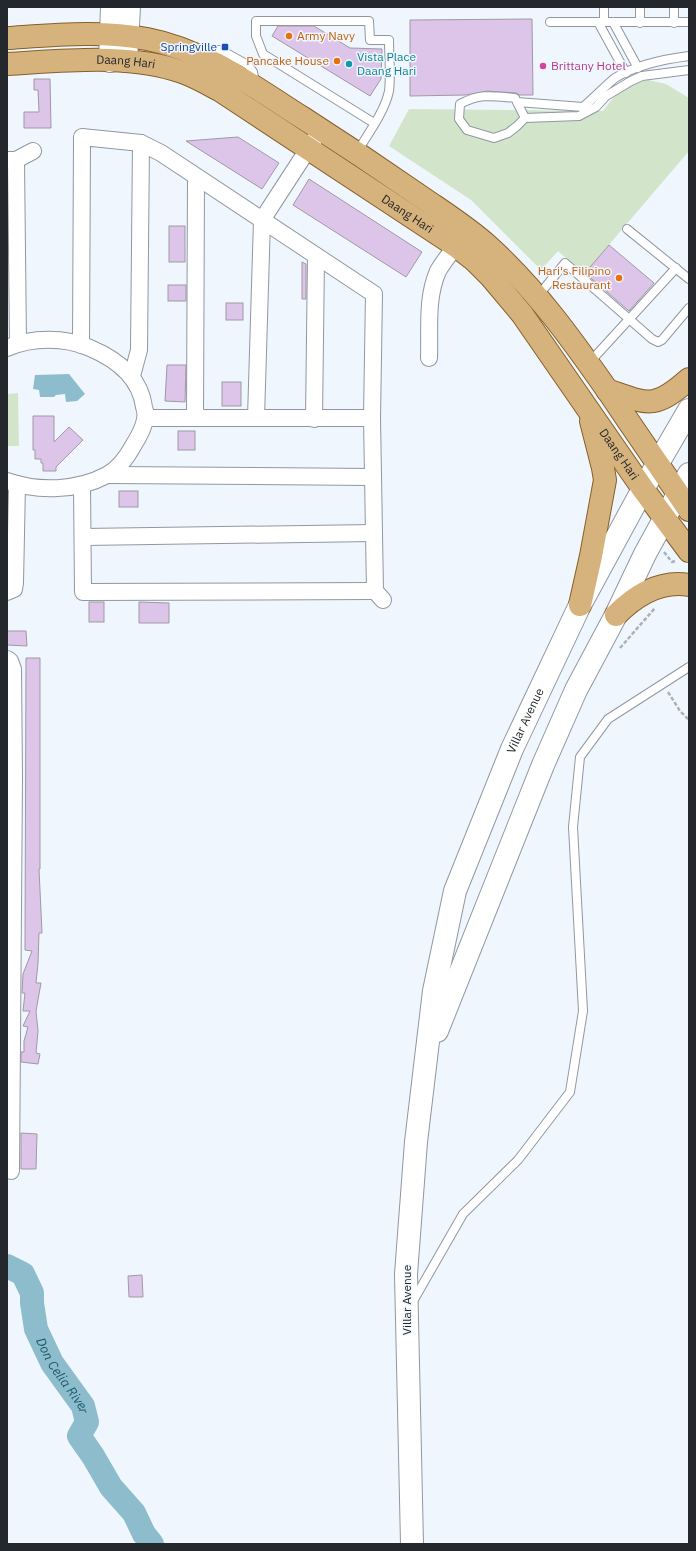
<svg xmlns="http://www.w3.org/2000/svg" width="696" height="1551" font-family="'IBM Plex Sans',sans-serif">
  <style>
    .green { fill: #d2e5cb }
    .water { fill: #8dbdcc }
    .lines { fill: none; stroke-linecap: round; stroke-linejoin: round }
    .river { stroke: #8dbdcc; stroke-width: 24 }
    .building { fill: #dcc5e9; stroke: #a099a3 }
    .lane-casing { stroke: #9197a1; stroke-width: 10 }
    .street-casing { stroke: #9197a1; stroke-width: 18 }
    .secondary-casing { stroke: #9197a1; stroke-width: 24 }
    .primary-casing { stroke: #866028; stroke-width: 24 }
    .path { stroke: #acb1b8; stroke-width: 2.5; stroke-dasharray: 4 2; stroke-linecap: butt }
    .lane { stroke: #fff; stroke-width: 8 }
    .street { stroke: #fff; stroke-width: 16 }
    .secondary { stroke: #fff; stroke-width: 22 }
    .primary { stroke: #d6b27d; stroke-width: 22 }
    .food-dot { fill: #e8710a; stroke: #f0f6fe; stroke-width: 1.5 }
    .transit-dot { fill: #1a4fb4; stroke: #f0f6fe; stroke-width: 1.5 }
    .culture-dot { fill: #0f9aa8; stroke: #f0f6fe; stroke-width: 1.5 }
    .hotel-dot { fill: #d1479c; stroke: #f0f6fe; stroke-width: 1.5 }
    .labels { text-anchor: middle; stroke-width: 3; stroke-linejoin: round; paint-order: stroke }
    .food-label { font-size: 12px; fill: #c56008; stroke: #f0f6fe; text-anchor: end }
    .transit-label { font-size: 12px; fill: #164399; stroke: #f0f6fe; text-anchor: end }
    .culture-label { font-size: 12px; fill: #0d838f; stroke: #f0f6fe; text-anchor: start }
    .street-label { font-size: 12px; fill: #24272b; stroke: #f0f6fe }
    .hotel-label { font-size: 12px; fill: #b23c85; stroke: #f0f6fe; text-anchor: start }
    .water-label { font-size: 13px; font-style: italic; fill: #185869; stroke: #f0f6fe }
  </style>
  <rect width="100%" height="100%" fill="#f0f6fe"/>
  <!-- green -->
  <g class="green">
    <path d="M648 80 666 84 689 98V151L584 274 558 251 541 270 471 200 389 146 409 109 603 111C616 93 626 84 648 80Z"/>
    <polygon points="18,393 19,446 7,446 7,394"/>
  </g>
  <!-- water -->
  <polygon class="water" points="69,374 85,394 77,401 66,402 65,394 56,395 54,397 40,397 39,390 33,389 35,375"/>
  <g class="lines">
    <!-- river -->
    <path class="river" id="s1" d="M7 1266 23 1274 32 1293V1303L36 1329 52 1363 83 1406 87 1422 79 1436 93 1456 111 1487 134 1513 144 1534 152 1544"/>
  </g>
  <!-- building -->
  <g class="building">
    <polygon points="532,19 533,95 519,95 516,93 487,91 466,95 410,96 410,20"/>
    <polygon points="278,26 314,26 350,48 382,49 381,79 370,96 272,36"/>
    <polygon points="34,79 50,79 51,128 24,128 24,112 39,112 38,90 34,90"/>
    <polygon points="238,137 279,163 262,189 186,141"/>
    <polygon points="309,179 422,252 406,277 293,205"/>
    <rect x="169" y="226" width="16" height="36"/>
    <polygon points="609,245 654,283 629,311 585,273"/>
    <polygon points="302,262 306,264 306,299 302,299"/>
    <rect x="168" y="285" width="18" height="16"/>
    <rect x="226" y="303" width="17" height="17"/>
    <polygon points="167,365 186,365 185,402 165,401"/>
    <rect x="222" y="382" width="19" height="24"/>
    <polygon points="33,416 54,416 54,442 69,427 83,440 56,467 56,471 43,471 43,463 41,463 41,459 35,459 35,450 33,450"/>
    <rect x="178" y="431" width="17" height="19"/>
    <rect x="119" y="491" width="19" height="16"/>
    <rect x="89" y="602" width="15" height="20"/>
    <polygon points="139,602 169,603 169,623 139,623"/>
    <polygon points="7,631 26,631 27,646 7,645"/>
    <polygon points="26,658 40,658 40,869 39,869 42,933 39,933 38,963 36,983 41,983 36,1011 38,1031 36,1053 40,1054 38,1064 21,1062 21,1052 24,1052 24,1041 28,1027 23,1026 30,1011 23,1011 25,993 22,993 23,974 32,951 25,950"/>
    <polygon points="21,1133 37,1134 36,1169 21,1169"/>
    <polygon points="142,1275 143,1297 129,1297 128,1276"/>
  </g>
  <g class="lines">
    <defs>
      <g id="lane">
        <polyline points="550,22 689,22"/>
        <polyline points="598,22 626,73"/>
        <polyline points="604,22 604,7"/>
        <polyline points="613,22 638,68"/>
        <polyline points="640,23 640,7"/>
        <polyline points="674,23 674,7"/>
        <polyline points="202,52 211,50 221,50 248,65 253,72 255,84"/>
        <path d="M517 102 583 107C593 99 606 85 615 78 636 65 665 59 689 56"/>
        <path d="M525 118 515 98C492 96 481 93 460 104L459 119 467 130 494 138 508 133 517 126 525 118 579 116 596 107 606 96 631 81 642 76 689 70"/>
        <path d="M357 152C368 134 385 111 389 91 391 76 389 55 389 40H370L369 21H256V36L263 54 374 123"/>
        <polyline points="627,229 689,279"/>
        <polyline points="538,296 565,263 652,339 658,342 662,340 689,308"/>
        <polyline points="589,363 676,268"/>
        <polyline points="412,1303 463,1214 518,1160 570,1092 583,1011 573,827 580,757 608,719 689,667"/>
      </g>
      <g id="street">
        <polyline points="7,160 16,160 33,151"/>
        <polyline points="16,160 18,343"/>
        <polyline points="81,345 82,137 141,143 161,153 374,294 372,418 375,591 383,600"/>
        <path d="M7 348C32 337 65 337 90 348 116 359 140 376 144 407 145 410 146 415 145 419 144 428 138 438 133 446 127 457 118 469 107 475 77 491 38 492 7 481"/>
        <path d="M429 358C430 329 426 298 438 271 443 262 450 254 456 246"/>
        <polyline points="132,376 139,350 141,143"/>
        <polyline points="146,418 372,418"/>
        <polyline points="195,418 196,178"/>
        <polyline points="256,418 262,220 314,140"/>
        <polyline points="314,419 316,256"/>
        <polyline points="108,475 373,477"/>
        <polyline points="82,485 83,592 375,591"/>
        <polyline points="83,537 374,533"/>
        <polyline points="7,592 14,589 15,583 17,484"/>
        <polyline points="7,659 10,661 13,669 14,778 11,1171"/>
      </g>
      <g id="secondary">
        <polyline points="110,61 112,7"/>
        <polyline points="126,61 129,7"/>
        <polyline points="437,1031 543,765 576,690 616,615 645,554 689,474"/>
        <path id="s2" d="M412 1544 406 1274 416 1142 434 991 455 891 512 749 580 605 643 489 689 410"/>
      </g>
      <g id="primary">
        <path d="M7 38C53 35 102 30 147 39 205 50 254 87 303 118 342 143 381 169 420 196 443 212 467 227 487 245 536 289 573 341 610 394 636 433 663 471 689 510"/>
        <path id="s3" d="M7 64C63 61 129 53 182 72 196 77 208 84 221 91L456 246 474 260 491 277 522 314 643 489 689 551"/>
        <path d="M607 390C648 404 654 410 689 379"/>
        <polyline points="580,605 591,556 605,480 603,468 591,421"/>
        <path d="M616 615C635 596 660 580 689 585"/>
      </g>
    </defs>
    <!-- lane casing -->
    <use href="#lane" class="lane-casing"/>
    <!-- street casing -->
    <use href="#street" class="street-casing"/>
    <!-- secondary casing -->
    <use href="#secondary" class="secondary-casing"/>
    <!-- primary casing -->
    <use href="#primary" class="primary-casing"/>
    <!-- path -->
    <g class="path">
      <polyline points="664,552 672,562 675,561"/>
      <polyline points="620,648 655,608"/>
      <polyline points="668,692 680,711 689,720"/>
    </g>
    <!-- lane -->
    <use href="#lane" class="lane"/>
    <!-- street -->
    <use href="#street" class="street"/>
    <!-- secondary -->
    <use href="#secondary" class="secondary"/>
    <!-- primary -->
    <use href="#primary" class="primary"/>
  </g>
  <!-- markers -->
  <g class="food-dot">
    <circle cx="289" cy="36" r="4"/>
    <circle cx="337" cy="61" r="4"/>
    <circle cx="619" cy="278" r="4"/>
  </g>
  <rect class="transit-dot" x="221" y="43" width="8" height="8" rx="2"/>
  <circle class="culture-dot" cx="349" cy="64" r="4"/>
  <circle class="hotel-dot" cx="543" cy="66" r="4"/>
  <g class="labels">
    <!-- food labels -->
    <g class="food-label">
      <text x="297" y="40" text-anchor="start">Army Navy</text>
      <text x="329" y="65">Pancake House</text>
      <text x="611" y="275">Hari's Filipino<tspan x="611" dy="14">Restaurant</tspan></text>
    </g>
    <!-- transit labels -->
    <g class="transit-label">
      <text x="217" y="51">Springville</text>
    </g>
    <!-- culture labels -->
    <g class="culture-label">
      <text x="357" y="61">Vista Place<tspan x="357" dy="14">Daang Hari</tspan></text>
    </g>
    <!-- street labels -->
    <g class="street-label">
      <text dy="4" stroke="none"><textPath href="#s3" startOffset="119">Daang Hari</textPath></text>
      <text dy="4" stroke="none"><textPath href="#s3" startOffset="443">Daang Hari</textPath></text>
      <text dy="4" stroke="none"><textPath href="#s3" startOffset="767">Daang Hari</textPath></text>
      <text dy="4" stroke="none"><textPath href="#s2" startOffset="841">Villar Avenue</textPath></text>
      <text transform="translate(407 1300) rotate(-90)" y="4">Villar Avenue</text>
    </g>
    <!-- hotel labels -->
    <g class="hotel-label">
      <text x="551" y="70">Brittany Hotel</text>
    </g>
    <!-- water labels -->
    <g class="water-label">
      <text dy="5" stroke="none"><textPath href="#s1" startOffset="129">Don Celia River</textPath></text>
    </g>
  </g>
  <!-- border -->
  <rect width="696" height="1551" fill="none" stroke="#24272b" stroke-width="16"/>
</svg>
